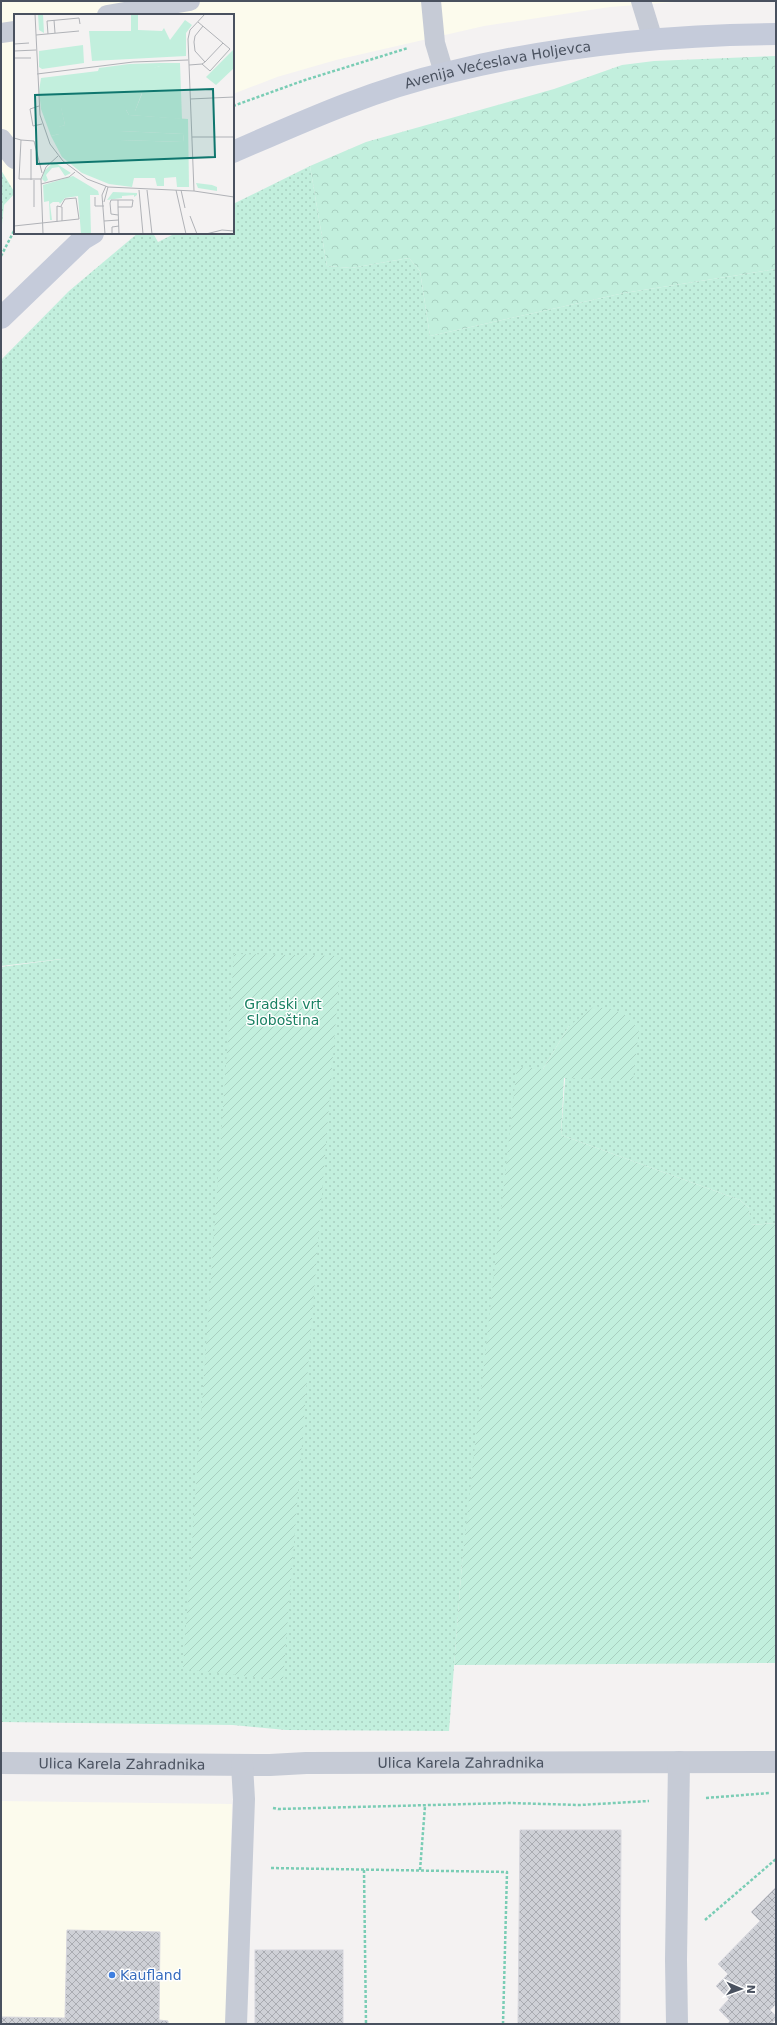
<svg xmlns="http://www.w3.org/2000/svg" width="777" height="2025" font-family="'DejaVu Sans',sans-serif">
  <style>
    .commercial { fill: #fcfbed }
    .grass { fill: url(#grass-dots) }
    .forest { fill: url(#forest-crowns) }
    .garden { fill: url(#garden-furrows) }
    .building { fill: url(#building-cross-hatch); stroke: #d6d6dd }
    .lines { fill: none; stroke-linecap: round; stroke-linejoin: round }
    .path { stroke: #7acdb5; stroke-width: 2.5; stroke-dasharray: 3 2; stroke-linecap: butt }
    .lane { stroke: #c6cbd6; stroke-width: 20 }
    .street { stroke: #c6cbd6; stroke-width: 22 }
    .secondary { stroke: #c5cbda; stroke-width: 22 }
    .shop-dot { fill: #3f7fe0; stroke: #fff; stroke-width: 1.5 }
    .labels { text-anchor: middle; stroke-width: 3; stroke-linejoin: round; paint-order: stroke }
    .street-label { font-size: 14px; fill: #49515f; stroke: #fff }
    .park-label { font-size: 14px; fill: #198162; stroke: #fff }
    .shop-label { font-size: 14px; fill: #366cbe; stroke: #fff; text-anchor: start }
    .inset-road { fill: none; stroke: #b0b2b7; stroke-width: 1 }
    .view { fill: #0f766e; fill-opacity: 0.15; stroke: #0f766e; stroke-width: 2 }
    .inset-edge { fill: none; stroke: #49515f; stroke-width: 2 }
  </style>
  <defs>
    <pattern id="grass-dots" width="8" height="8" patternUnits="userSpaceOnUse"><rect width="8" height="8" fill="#c2efdd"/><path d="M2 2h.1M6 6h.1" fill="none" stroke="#a8cfc0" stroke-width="1.8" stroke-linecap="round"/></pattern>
    <pattern id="forest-crowns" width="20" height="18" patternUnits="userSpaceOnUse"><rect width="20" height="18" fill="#c2efdd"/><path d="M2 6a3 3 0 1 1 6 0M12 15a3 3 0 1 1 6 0" fill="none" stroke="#a8cfc0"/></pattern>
    <pattern id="garden-furrows" width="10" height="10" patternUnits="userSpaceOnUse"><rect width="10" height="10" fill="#c2efdd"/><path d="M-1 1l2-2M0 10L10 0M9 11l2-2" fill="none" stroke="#a8cfc0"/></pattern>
    <pattern id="building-cross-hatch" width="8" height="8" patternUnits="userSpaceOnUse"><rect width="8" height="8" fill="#ced0d6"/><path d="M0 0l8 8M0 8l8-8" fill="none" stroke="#a9abb1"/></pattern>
  </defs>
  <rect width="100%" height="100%" fill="#f4f2f2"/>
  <!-- commercial -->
  <g class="commercial">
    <polygon points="1,1 688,1 610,7 484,26 336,60 277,77 233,94 233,15 15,15 15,194 9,198 4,205 1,235"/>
    <polygon points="1,1801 232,1804 226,2024 1,2024"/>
  </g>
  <!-- grass -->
  <g class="grass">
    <polygon points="310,166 327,266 351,268 409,258 420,271 430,336 624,293 776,269 776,1223 750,1225 749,1208 740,1200 561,1135 569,1026 543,1069 462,1563 449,1731 286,1730 233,1725 1,1722 1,967 70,958 1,966 1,360 69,291 138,233 153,233 158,242 176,233 233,233 233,204"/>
    <polygon points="1,170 15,193 4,205 1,235"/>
  </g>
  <!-- forest -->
  <polygon class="forest" points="776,56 776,269 624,293 430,336 420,271 409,258 351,268 327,266 310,166 366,142 554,89 622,65 654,61"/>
  <!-- garden -->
  <g class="garden">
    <polygon points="234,954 341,956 283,1680 183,1669"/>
    <polygon points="595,1006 623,1013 639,1029 633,1080 564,1078 561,1135 740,1200 749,1208 751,1225 776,1223 776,1663 454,1665 462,1563 517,1067 543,1069 569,1026"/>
  </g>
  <!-- building -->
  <g class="building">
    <polygon points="520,1830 621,1830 620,2024 518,2024"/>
    <polygon points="776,1887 776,2004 770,2010 776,2016 776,2019 771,2024 728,2024 730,2021 719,2010 729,1999 716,1986 728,1974 718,1964 760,1921 751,1912"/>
    <polygon points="67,1930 160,1932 159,2020 168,2021 168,2024 1,2024 1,2017 65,2018"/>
    <rect x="255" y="1950" width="88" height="74"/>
  </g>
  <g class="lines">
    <!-- path -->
    <g class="path">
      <polyline points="233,106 305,80 408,48"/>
      <polyline points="1,256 15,229"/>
      <polyline points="706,1798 769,1793"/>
      <polyline points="273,1808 278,1809 509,1803 580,1805 649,1801"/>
      <polyline points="271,1868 507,1872 503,2024"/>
      <polyline points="364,1870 366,2024"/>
      <polyline points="420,1870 425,1806"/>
      <polyline points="705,1920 776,1859"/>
    </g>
    <!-- lane -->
    <g class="lane">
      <polyline points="431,1 435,43 444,73"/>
      <polyline points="641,1 653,40"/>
      <polyline points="107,15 190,1"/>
      <polyline points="1,33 15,31"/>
    </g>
    <!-- street -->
    <g class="street">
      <polyline points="1,140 15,158"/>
      <path id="s1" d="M1 1763 270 1765 306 1763 776 1762"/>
      <polyline points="236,2024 244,1799 242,1765"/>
      <polyline points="677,2024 676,1960 679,1762"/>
    </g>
    <!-- secondary -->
    <g class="secondary">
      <path id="s2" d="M233 152C302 122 372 90 446 73 553 46 665 35 776 34"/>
      <polyline points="1,318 83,239 93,233"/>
    </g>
  </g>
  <!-- markers -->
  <circle class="shop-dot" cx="112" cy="1975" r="4"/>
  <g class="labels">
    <!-- street labels -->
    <g class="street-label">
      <text dy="5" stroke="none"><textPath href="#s2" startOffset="280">Avenija Većeslava Holjevca</textPath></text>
      <text dy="5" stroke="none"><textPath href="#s1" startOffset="460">Ulica Karela Zahradnika</textPath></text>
      <text dy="5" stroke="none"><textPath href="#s1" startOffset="121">Ulica Karela Zahradnika</textPath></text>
    </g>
    <!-- park labels -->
    <g class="park-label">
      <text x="283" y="1009">Gradski vrt<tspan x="283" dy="16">Sloboština</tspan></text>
    </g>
    <!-- shop labels -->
    <g class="shop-label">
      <text x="120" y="1980">Kaufland</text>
    </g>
  </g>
  <!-- overview -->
  <g transform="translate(14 14)">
    <rect width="220" height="220" fill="#f4f2f2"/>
    <path d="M24 0H29L30 19 25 16ZM117 0H124V16L148 17 150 14 156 26 171 6 178 11 172 19V42L78 47 75 17H117ZM69 31 70 49 28 55 25 53V37ZM220 35V54L202 71 192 63ZM146 49V52L137 55 121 97H116V91L112 96 115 101 174 105 175 173H163L162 163 150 164V172H143L141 164H120L118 173 95 170 68 159 48 143 37 122 45 120 44 113 51 111 47 94 25 77 27 64 84 57 85 54 115 50ZM106 117 170 120 169 128 106 126ZM40 148 57 159 51 162 45 153 38 154 32 161 34 166 31 168 28 165 30 157ZM59 162 84 177 85 181H76L77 220H67L64 182 51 184 46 190 45 188H39L36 190 38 206H36L35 187 30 188 29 171ZM182 169 198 171 203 173V177L184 174ZM99 178 123 179V181L120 183V181L108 182V184L93 186Z" fill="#c2efdd" fill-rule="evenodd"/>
    <path d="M43 74 51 111 45 113V120L37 122 27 95 25 77Z" fill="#c2efdd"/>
    <path d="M146 49H166L168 105 115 101 110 92 116 91V97H121L128 80 127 66H132L134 55 146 52ZM106 117 170 120 169 128 106 126Z" fill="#c2efdd"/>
    <path class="inset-road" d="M21 0 26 101 36 130 49 147 73 165 94 173 180 177 220 183M40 6 41 19M34 20 33 7 65 4 66 10M22 21 65 17M0 30 15 29M0 37 22 36M0 44H17M191 48 209 29M188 50 191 48 181 37 180 28 181 22 189 12M175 51 188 50 196 57 216 35 184 8M23 60 119 48 174 46M176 85 220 83M25 92 16 95 19 112 28 110M178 123H220M0 124 7 126 5 165H27M7 126 20 127 28 159M17 135V166M27 170 55 163 61 158M125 176 129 220M133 176 138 220M162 176 172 220M167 176 171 194M180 177 174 25 176 16 191 0M81 183V192H90M104 186H97L96 189 97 200 104 201M90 188 94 173M20 193V166M104 193H118L119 186H104V193L105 220M176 202 183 220M90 207 105 206M43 208V192L48 193V207M0 212 65 205 62 184 51 185 47 192M29 220 27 165 32 153 44 142M91 220 88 181 92 172M98 220V213L105 212M192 220 208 216 220 217"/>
    <path class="view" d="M199 75 201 143 23 150 21 81Z"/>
    <rect width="220" height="220" class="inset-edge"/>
  </g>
  <!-- border -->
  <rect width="777" height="2025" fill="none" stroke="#49515f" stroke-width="4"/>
  <!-- north arrow -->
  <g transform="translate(741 1989) rotate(92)" stroke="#ffffff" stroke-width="3" paint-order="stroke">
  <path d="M0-3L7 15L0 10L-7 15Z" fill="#49515f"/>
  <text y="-6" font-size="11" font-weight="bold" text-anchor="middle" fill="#49515f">N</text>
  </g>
</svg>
